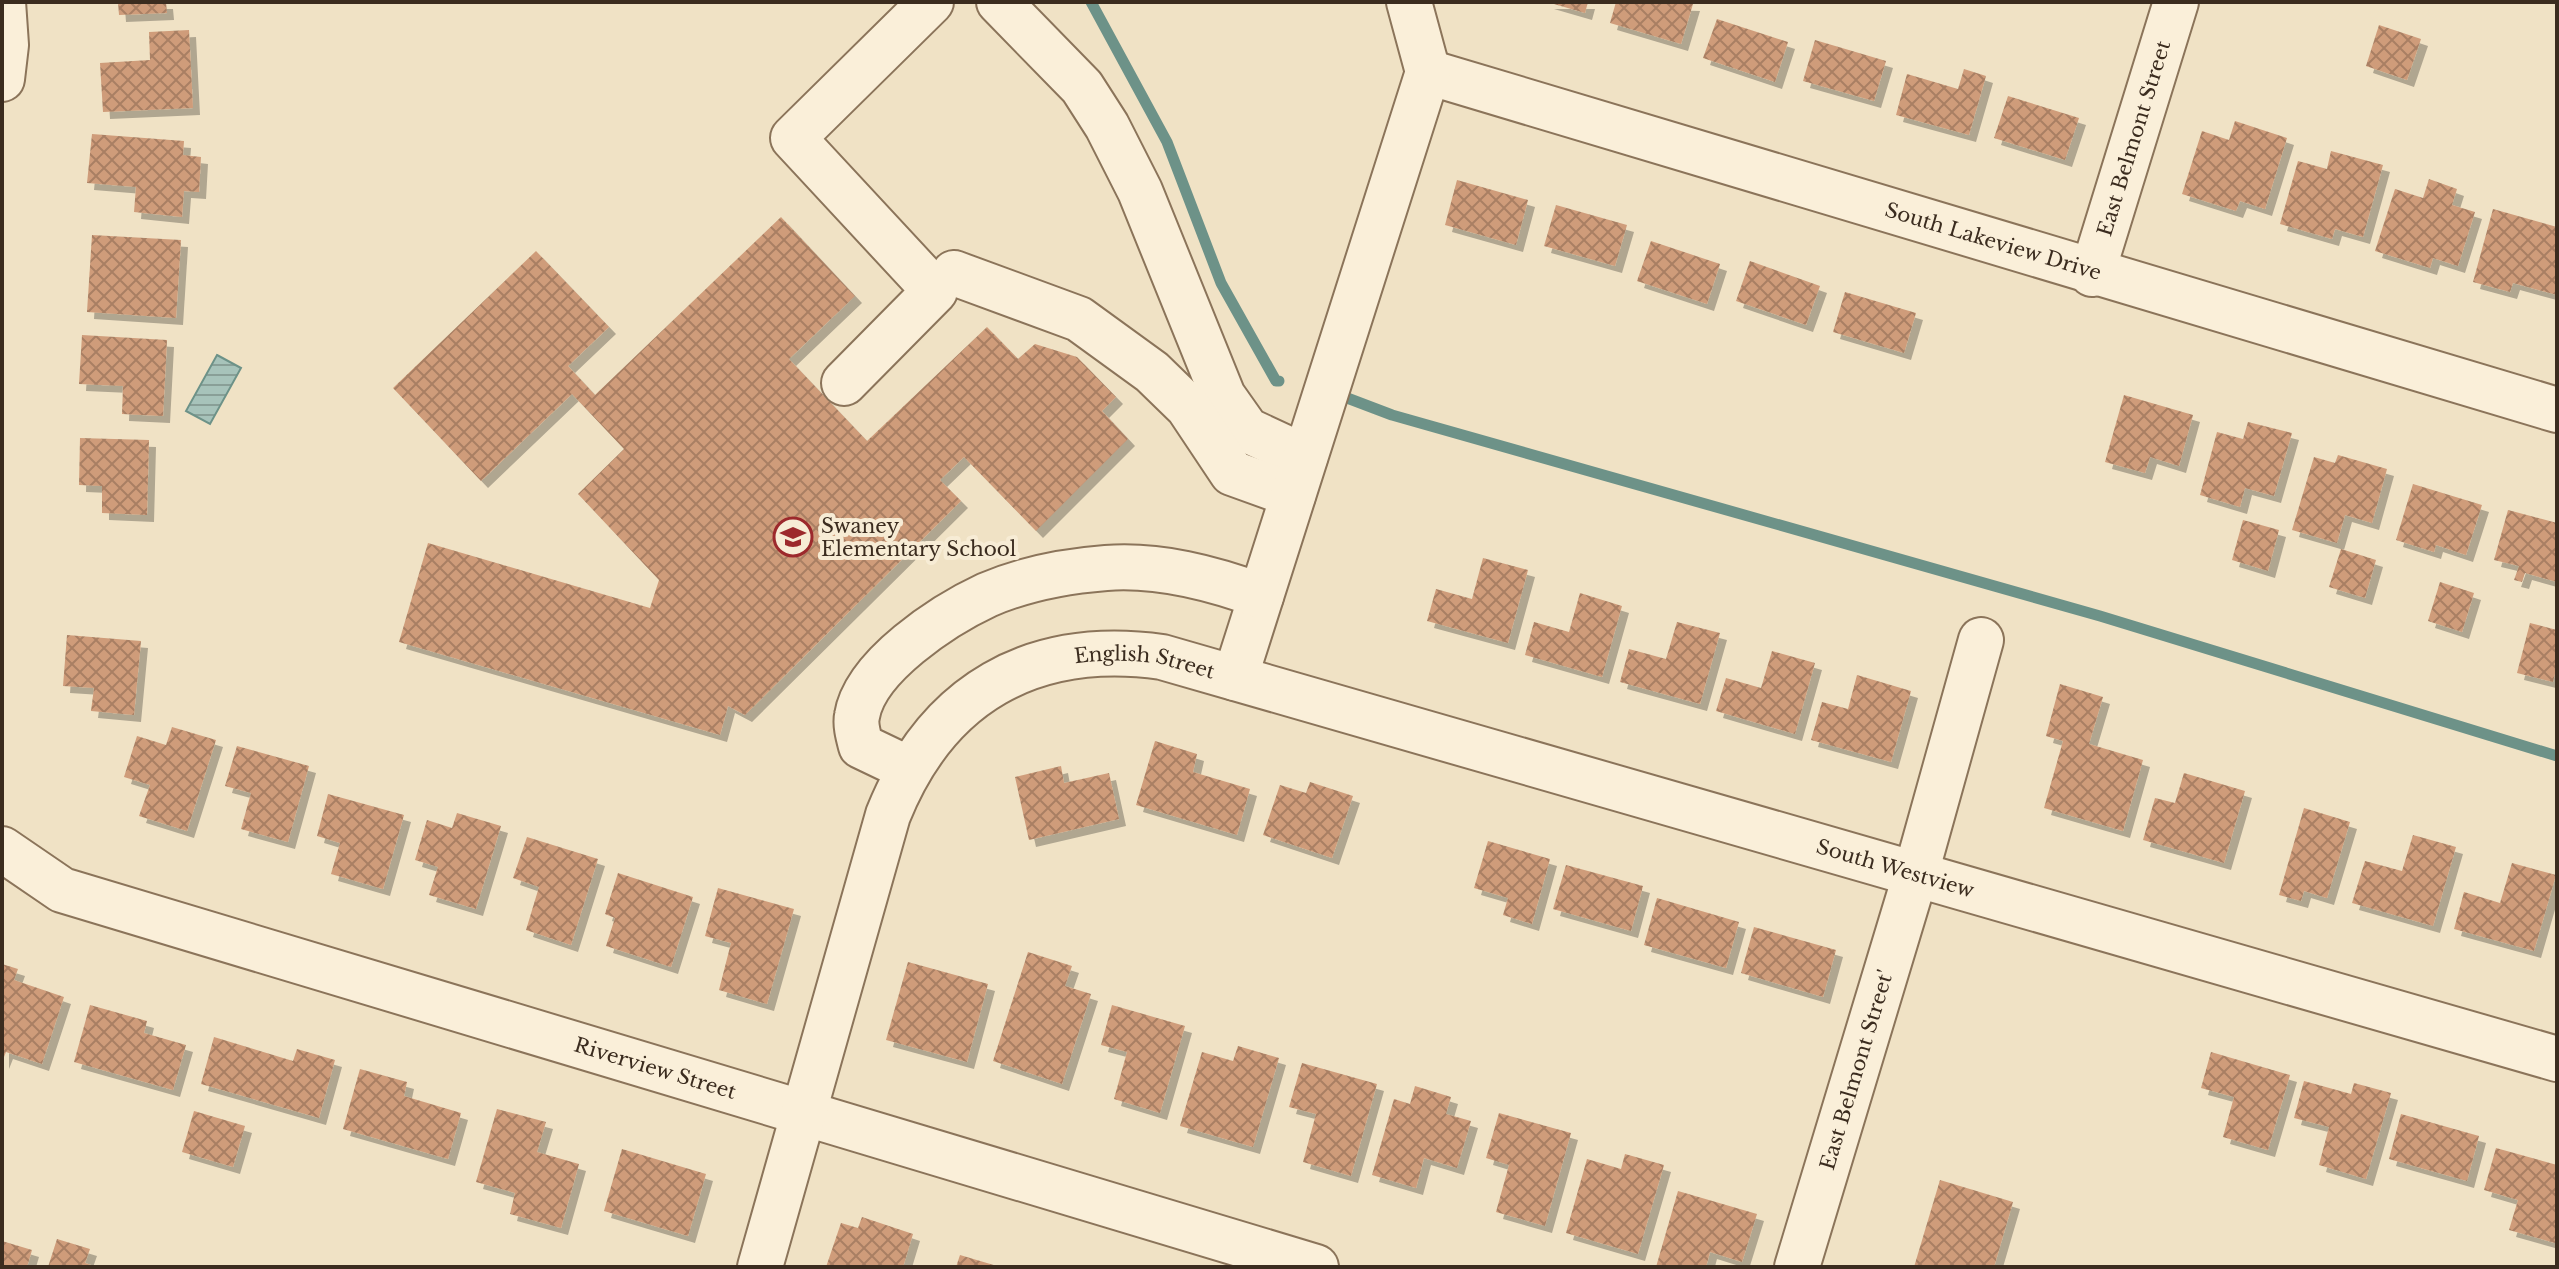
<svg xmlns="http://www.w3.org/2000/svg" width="2559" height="1269" font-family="'Libre Baskerville',serif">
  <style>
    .water { fill: url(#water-rules); stroke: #6d9288; stroke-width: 2 }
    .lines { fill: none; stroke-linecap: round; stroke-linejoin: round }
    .stream { stroke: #6d9288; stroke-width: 11 }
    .building { fill: url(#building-cross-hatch); filter: url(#shadow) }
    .minor-casing { stroke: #8b745a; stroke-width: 48 }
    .minor { stroke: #faefd9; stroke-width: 44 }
    .labels { text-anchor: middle; stroke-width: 8; stroke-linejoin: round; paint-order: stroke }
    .street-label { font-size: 20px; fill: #3b2c1f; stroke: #f7ecd5 }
    .poi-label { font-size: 20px; fill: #3b2c1f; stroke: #f7ecd5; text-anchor: start }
  </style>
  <defs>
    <pattern id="water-rules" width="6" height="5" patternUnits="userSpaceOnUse" patternTransform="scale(2)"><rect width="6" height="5" fill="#a7c3ba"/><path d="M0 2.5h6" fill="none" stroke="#899f97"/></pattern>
    <pattern id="building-cross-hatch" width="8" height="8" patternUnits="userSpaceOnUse" patternTransform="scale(2)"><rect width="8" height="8" fill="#cf9c7a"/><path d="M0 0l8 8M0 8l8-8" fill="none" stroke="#a97f63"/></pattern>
    <filter id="shadow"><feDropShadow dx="7" dy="7" stdDeviation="0" flood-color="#0004"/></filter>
  </defs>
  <rect width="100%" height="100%" fill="#f0e2c5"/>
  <!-- water -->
  <polygon class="water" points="217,355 241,368 210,424 186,411"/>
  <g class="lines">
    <!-- stream -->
    <g class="stream">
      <polyline points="1091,2 1167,142 1221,283 1276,381 1279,381"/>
      <polyline points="1334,393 1392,415 2100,616 2557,756"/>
    </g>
  </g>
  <!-- building -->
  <g class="building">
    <polygon points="118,2 166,2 167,13 119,15"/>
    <polygon points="1547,2 1588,2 1585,13"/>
    <polygon points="1616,2 1693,4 1681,44 1610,23"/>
    <polygon points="1717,19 1788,42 1775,82 1703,58"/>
    <polygon points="2379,25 2421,39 2407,80 2366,66"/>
    <polygon points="189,30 193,108 103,112 100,63 150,60 149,32"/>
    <polygon points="1815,40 1886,61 1874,101 1803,81"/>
    <polygon points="1964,69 1986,76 1969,135 1896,115 1907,74 1958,89"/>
    <polygon points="2008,96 2079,118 2065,160 1994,138"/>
    <polygon points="2235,121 2287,138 2265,209 2240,201 2236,211 2182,194 2202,131 2229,140"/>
    <polygon points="92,134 184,141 183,155 201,157 199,192 184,191 182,217 134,212 136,187 87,183"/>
    <polygon points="2331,151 2383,165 2363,237 2335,229 2332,239 2280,224 2298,161 2327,169"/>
    <polygon points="2429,179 2457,189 2452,205 2475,212 2458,266 2433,258 2430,268 2375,251 2395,189 2423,198"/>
    <polygon points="1457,180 1528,200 1516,245 1445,225"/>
    <polygon points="1556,205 1627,225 1615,266 1544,246"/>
    <polygon points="2493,209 2557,227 2557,295 2513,283 2510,292 2473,282"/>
    <polygon points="781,217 855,296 789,359 867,441 987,327 1018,359 1035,344 1077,357 1116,397 1102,411 1128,439 1036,531 964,457 940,480 961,501 745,715 728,706 720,735 399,642 428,543 650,608 659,580 578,494 624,449 572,394 481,481 393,388 536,251 609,327 568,366 595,395"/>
    <polygon points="92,235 181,240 176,318 87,312"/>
    <polygon points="1651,241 1720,264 1707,304 1637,281"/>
    <polygon points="1750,261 1820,286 1806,325 1736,301"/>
    <polygon points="1845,292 1916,313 1904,353 1833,332"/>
    <polygon points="82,335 167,340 163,416 122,414 123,386 79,384"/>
    <polygon points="2124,395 2193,415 2179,466 2150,457 2145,473 2105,462"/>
    <polygon points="2248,422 2292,433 2274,496 2245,488 2240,507 2200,495 2217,432 2243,439"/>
    <polygon points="80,438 149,440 147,515 102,513 102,486 79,485"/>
    <polygon points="2338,455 2387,469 2372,523 2345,515 2337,543 2292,530 2314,457 2335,463"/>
    <polygon points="2413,484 2482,505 2466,555 2436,545 2434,552 2396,540"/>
    <polygon points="2508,510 2557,523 2557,582 2525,573 2522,582 2514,580 2519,566 2494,560"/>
    <polygon points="2243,520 2279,530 2268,571 2232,560"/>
    <polygon points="2341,549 2376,560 2365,598 2329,587"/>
    <polygon points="1483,558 1528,570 1508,643 1427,621 1436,589 1472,599"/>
    <polygon points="2440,582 2474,593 2462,632 2428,621"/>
    <polygon points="1580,593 1622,606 1602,677 1525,655 1534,622 1569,632"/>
    <polygon points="1677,622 1720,633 1700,704 1620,682 1629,649 1666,659"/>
    <polygon points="2530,623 2557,630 2557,665 2553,682 2517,673"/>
    <polygon points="67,635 141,641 134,715 91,711 94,688 63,686"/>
    <polygon points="1772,651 1815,663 1795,734 1716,711 1726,678 1761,688"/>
    <polygon points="1857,675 1911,691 1891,762 1811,740 1822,702 1848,709"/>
    <polygon points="2060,684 2103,697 2089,744 2143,760 2123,831 2044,808 2063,741 2046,736"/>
    <polygon points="172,727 216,740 187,831 139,816 150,785 124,777 137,736 166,745"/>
    <polygon points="1155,741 1197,754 1193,772 1250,789 1237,835 1136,805"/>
    <polygon points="237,746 309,766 288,842 241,829 251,793 225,786"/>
    <polygon points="1061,766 1064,783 1109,773 1119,819 1029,840 1015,777"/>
    <polygon points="2184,773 2245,791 2224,863 2143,840 2155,798 2175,803"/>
    <polygon points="1310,782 1353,796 1332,858 1263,835 1280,785 1306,793"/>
    <polygon points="328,794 404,815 383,889 331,874 340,843 317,836"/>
    <polygon points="2304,808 2350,822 2327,898 2304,891 2301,901 2279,895"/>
    <polygon points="457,813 501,826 476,909 429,895 438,867 415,860 427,820 452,828"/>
    <polygon points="2413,835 2456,847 2433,926 2352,903 2365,861 2402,871"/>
    <polygon points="527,837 598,859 571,945 526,930 539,887 513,878"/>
    <polygon points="1488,841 1550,859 1532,924 1503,915 1508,898 1474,888"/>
    <polygon points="2512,863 2556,875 2534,951 2454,929 2464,892 2500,903"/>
    <polygon points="1566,865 1643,886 1631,931 1553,909"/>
    <polygon points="618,873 693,897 671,967 606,946 615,918 605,914"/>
    <polygon points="718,888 794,909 767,1004 719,990 731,943 705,936"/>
    <polygon points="1657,898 1739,922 1726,968 1644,945"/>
    <polygon points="1754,927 1836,950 1823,997 1741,973"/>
    <polygon points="1028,952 1072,966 1065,986 1091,994 1062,1084 993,1061"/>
    <polygon points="908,962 988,984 967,1062 886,1040"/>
    <polygon points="2,964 18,969 14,980 64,997 42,1064 6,1052 2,1062"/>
    <polygon points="90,1005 147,1021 144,1033 186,1045 173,1090 74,1062"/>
    <polygon points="1112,1005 1185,1026 1160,1113 1114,1099 1127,1052 1101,1045"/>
    <polygon points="214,1037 293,1061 297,1049 335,1060 319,1118 201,1084"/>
    <polygon points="1238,1046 1279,1058 1253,1147 1180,1126 1202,1052 1233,1061"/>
    <polygon points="2211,1052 2290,1075 2268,1150 2223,1137 2234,1097 2201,1088"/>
    <polygon points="1302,1063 1377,1084 1351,1176 1303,1162 1316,1114 1289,1107"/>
    <polygon points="360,1069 407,1082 404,1096 461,1113 448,1159 343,1129"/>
    <polygon points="2304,1081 2351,1094 2354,1083 2391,1093 2366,1179 2319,1165 2329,1127 2294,1118"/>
    <polygon points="1415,1086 1451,1097 1446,1114 1471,1121 1457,1168 1424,1158 1416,1188 1372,1175 1394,1099 1410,1104"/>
    <polygon points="497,1109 546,1122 537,1152 579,1164 561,1228 510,1214 515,1193 476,1182"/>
    <polygon points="194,1111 245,1126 233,1167 182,1152"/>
    <polygon points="1499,1113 1571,1133 1545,1226 1496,1212 1509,1165 1486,1158"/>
    <polygon points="2401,1114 2479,1136 2467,1181 2389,1159"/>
    <polygon points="2496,1148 2557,1165 2555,1243 2509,1230 2518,1200 2484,1190"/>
    <polygon points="622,1149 706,1174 688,1236 604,1211"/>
    <polygon points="1625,1154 1664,1165 1638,1254 1566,1233 1587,1159 1621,1169"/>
    <polygon points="1940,1180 2013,1202 1994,1267 1914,1267"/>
    <polygon points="1678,1191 1757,1214 1742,1262 1710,1252 1706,1267 1656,1267"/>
    <polygon points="862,1217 913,1234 903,1267 826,1267 841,1223 858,1228"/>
    <polygon points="57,1239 90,1249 85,1263 96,1267 48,1267"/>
    <polygon points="2,1241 32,1250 27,1267 2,1267"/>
    <polygon points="960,1255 997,1266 997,1267 956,1267"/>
  </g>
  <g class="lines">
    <defs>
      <g id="minor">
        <polyline points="999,2 1082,87 1107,126 1140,191 1223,396 1247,430 1305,457"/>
        <path id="s1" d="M1428 72 2557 410"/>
        <polyline points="2,79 6,45 3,2"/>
        <polyline points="954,273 1079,319 1152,372 1188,407 1232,473 1293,495"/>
        <path id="s2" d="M2092 274 2176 2"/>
        <polyline points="844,383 935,291 793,138 931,2"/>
        <polyline points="1235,678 1428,72 1409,2"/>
        <path d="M909 769 861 746C859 738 855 725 857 716 865 666 944 615 987 595 1024 579 1067 571 1106 568 1159 564 1212 578 1261 596"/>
        <path id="s3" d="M2 849 62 890 1316 1267"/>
        <path id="s4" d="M760 1267 888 815C937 693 1032 639 1162 657L2557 1059"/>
        <path id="s5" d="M1797 1267 1916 873 1981 640"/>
      </g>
    </defs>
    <!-- minor casing -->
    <use href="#minor" class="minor-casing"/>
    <!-- minor -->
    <use href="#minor" class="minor"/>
  </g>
  <!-- icons -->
  <defs>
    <symbol id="school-ring" viewBox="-11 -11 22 22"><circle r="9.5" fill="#f7ecd5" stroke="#9c292c" stroke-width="1.5"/><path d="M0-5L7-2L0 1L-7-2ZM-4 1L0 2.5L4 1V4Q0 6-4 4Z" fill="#9c292c"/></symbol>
  </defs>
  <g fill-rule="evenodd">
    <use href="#school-ring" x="771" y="515" width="44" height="44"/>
  </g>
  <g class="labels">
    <!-- street labels -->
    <g class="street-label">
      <text dy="7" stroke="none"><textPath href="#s2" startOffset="142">East Belmont Street</textPath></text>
      <text dy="7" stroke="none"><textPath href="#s1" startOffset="590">South Lakeview Drive</textPath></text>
      <text dy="7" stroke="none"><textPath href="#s4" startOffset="798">English Street</textPath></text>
      <text dy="7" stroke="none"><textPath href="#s4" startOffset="1578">South Westview</textPath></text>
      <text dy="7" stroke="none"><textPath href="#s3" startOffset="692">Riverview Street</textPath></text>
      <text dy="7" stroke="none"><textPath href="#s5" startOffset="206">East Belmont Street'</textPath></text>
    </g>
    <!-- poi labels -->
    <g class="poi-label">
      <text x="821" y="533">Swaney<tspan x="821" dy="23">Elementary School</tspan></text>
    </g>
  </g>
  <!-- border -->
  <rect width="2559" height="1269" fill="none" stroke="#3b2c1f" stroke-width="8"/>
</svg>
